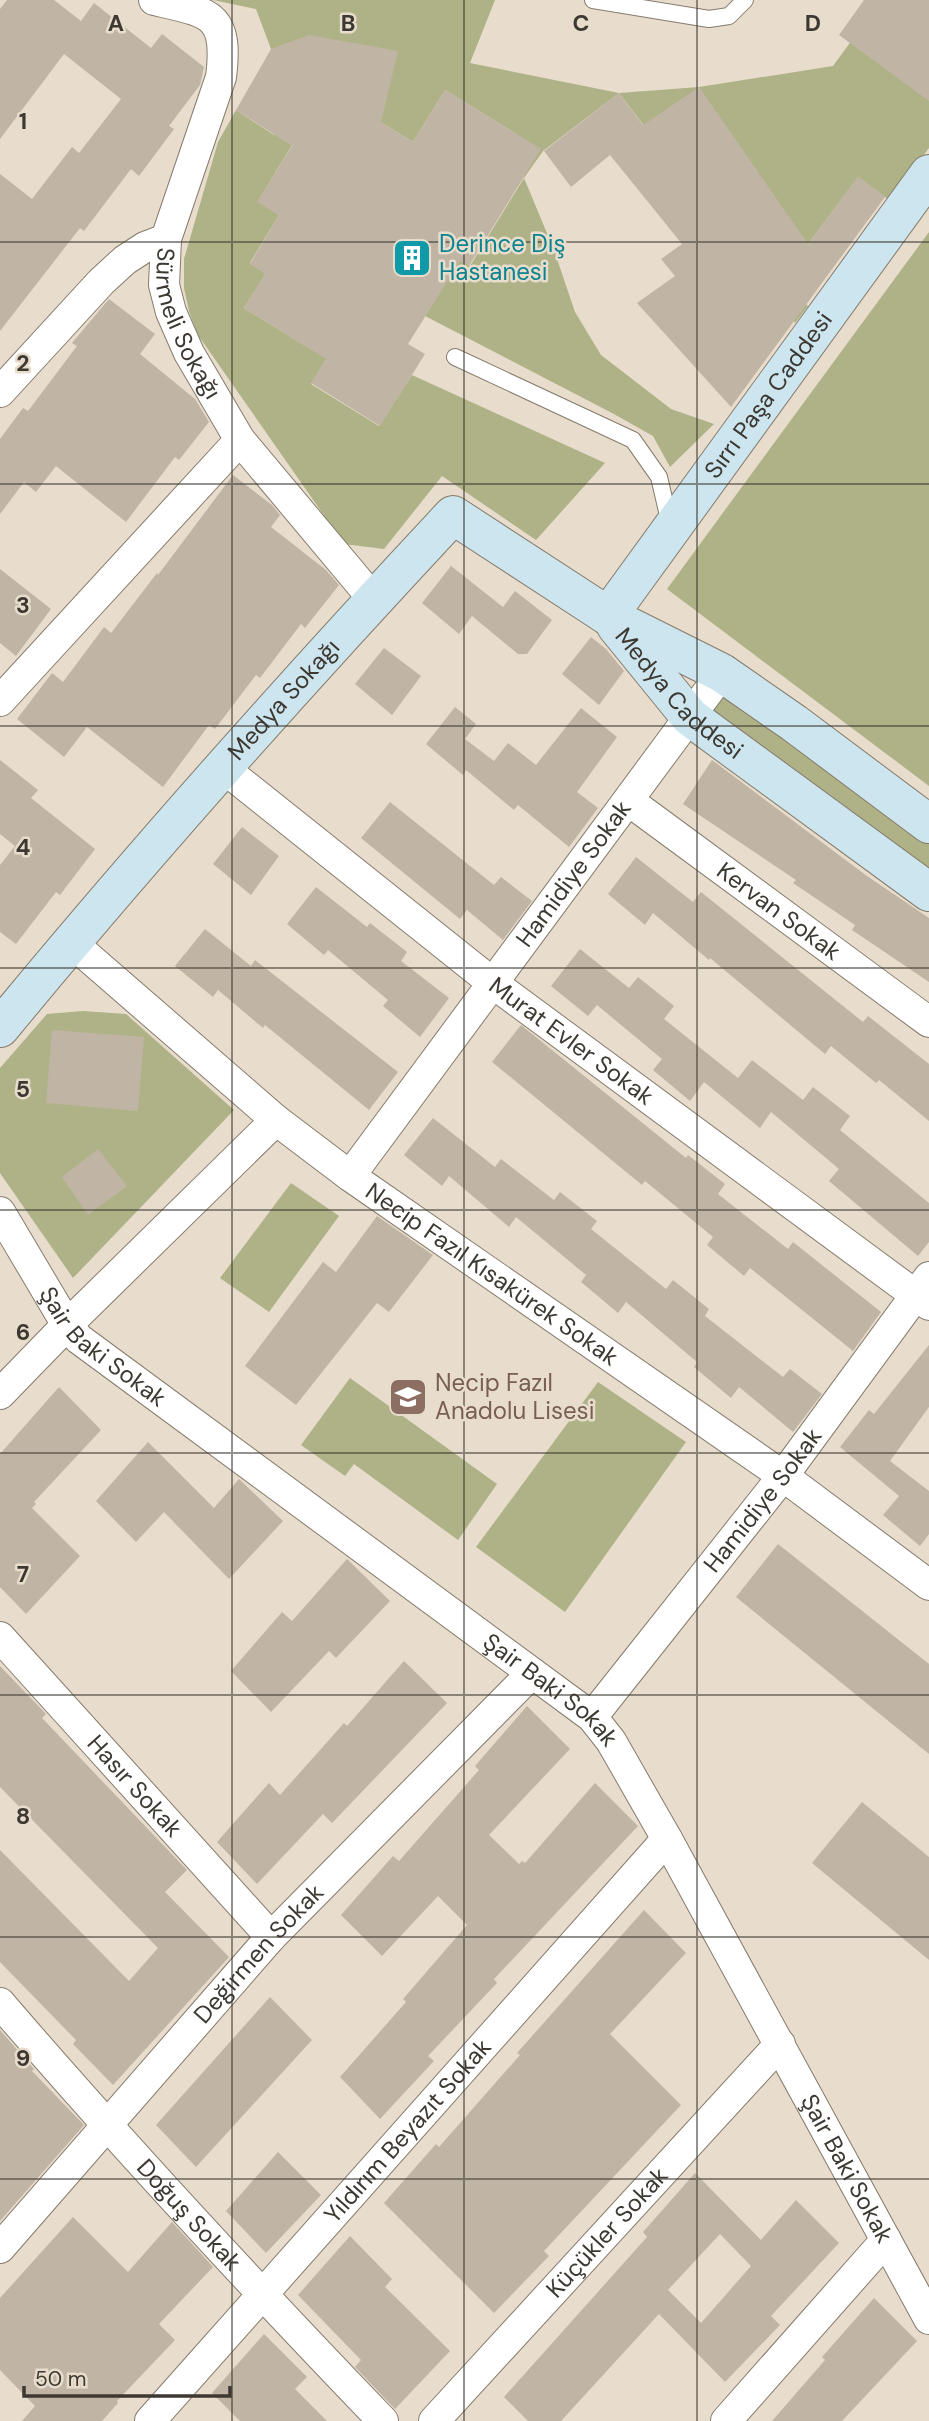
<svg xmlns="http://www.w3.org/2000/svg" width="929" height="2421" font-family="'DM Sans',sans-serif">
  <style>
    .green { fill: #aeb286 }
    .building { fill: #c0b5a4; fill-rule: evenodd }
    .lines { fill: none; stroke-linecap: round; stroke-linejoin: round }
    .lane-casing { stroke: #857b6c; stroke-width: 18 }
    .street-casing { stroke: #857b6c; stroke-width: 32 }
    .secondary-casing { stroke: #857b6c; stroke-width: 40 }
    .lane { stroke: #fff; stroke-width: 16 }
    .street { stroke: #fff; stroke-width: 30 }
    .secondary { stroke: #cce5ee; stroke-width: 38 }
    .grid { fill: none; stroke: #3d3932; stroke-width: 2; stroke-opacity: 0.55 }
    .labels { text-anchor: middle; stroke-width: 5; stroke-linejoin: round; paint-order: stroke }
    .culture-label { font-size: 24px; fill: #0d838f; stroke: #e8ddcc; text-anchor: start }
    .street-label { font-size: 24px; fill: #3d3932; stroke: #e8ddcc }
    .education-label { font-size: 24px; fill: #785e54; stroke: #e8ddcc; text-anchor: start }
    .grid-label { font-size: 23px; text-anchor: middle; font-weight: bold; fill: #3d3932; stroke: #e8ddcc; stroke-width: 5; stroke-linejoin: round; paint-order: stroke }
  </style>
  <rect width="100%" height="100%" fill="#e8ddcc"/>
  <!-- green -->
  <g class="green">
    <polygon points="213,0 495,0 470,63 619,93 699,87 833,66 881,0 929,7 929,148 889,200 858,177 781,280 808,306 795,323 619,93 543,151 524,178 554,250 575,312 601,355 671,409 714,424 670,467 653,436 612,413 425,316 455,258 470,266 524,178 515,133 445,90 413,142 347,101 305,124 258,201 279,215 250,263 269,276 264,276 244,308 304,345 330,353 311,384 379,426 412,375 605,463 536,540 442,476 384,549 344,544 198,335 189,311 184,288 184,259 218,142 236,110 274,135 303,100 271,49 256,9"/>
    <polygon points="929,232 929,786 667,589"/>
    <polygon points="723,689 929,842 929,876 705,713"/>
    <polygon points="83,1011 126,1014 234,1110 73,1278 0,1173 0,1068 47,1014"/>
    <polygon points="291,1183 339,1216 269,1312 220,1278"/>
    <polygon points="350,1378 497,1484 458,1540 354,1464 345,1476 301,1445"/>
    <polygon points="598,1382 686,1442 565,1612 476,1547"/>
  </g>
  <!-- building -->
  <g class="building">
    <polygon points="7,0 54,0 81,21 94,3 151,48 162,34 204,67 200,85 169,126 174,129 139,176 131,169 84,231 80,228 0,331 0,174 32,199 72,147 79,153 121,99 64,54 0,139 0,9"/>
    <polygon points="864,0 929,0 929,101 839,35"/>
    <polygon points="309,35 398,51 381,122 413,142 445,90 541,149 469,266 460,261 408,344 425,354 380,426 311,383 326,359 244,308 265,274 250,264 279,215 257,202 292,146 236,110 271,49"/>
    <polygon points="699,87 808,244 858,176 885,197 731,407 637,303 675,276 661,259 682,244 610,155 571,187 544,151 619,93 643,125"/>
    <polygon points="109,299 155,334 140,354 195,399 209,422 179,460 175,457 126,522 56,466 36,492 24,482 0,514 0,439 23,408 28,411 77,346 72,343"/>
    <polygon points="233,475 272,505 280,515 271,527 326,570 339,585 305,628 301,624 260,678 256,675 215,729 209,725 163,787 87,727 64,757 17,719 52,673 63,682 104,627 111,633 157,573 158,575"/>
    <polygon points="451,566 503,607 515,591 552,620 527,654 518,654 472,616 459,634 422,603"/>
    <polygon points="0,569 51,609 16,656 0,643"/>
    <polygon points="591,637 606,649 624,671 599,705 562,674"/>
    <polygon points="384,648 421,676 392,715 355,684"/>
    <polygon points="455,707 476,724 465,739 494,761 508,743 536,765 581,708 617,737 577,792 598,808 569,847 518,805 514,810 466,770 463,775 426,744"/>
    <polygon points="0,760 38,790 31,798 95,849 60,895 56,892 16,944 0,932 0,865 15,846 0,834"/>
    <polygon points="712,760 867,876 929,918 929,982 852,930 855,925 793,883 796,880 683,804"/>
    <polygon points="390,802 494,885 501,877 532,901 503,940 467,910 460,919 361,838"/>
    <polygon points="242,827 279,856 251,895 213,864"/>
    <polygon points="636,857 693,902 701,892 863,1022 868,1016 929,1064 929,1121 879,1080 876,1083 831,1046 825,1054 710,958 709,960 653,913 645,925 608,894"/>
    <polygon points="316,887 367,927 370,923 407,952 401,961 449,998 420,1037 383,1006 388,1000 328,950 324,955 287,924"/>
    <polygon points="205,929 251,966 255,960 398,1072 369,1110 265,1025 263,1028 218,990 213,997 175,966"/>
    <polygon points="580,949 629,988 638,977 674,1006 664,1019 738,1078 752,1060 803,1100 813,1087 850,1116 840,1130 929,1203 929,1242 918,1256 829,1181 839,1169 771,1112 760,1128 704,1082 690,1101 653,1070 662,1059 597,1005 588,1016 551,986"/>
    <polygon points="521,1025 686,1158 688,1155 725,1184 718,1194 788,1249 793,1242 881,1312 853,1351 750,1268 744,1276 707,1245 713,1237 645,1181 642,1185 492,1062"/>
    <polygon points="52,1030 144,1037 138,1111 46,1103"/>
    <polygon points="433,1118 495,1167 501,1159 554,1200 560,1192 597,1221 591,1229 666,1289 673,1280 709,1309 705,1316 783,1377 790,1369 822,1394 793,1432 739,1387 731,1398 694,1367 697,1362 626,1302 618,1313 581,1282 586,1275 516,1217 509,1227 449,1176 442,1186 404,1155"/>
    <polygon points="98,1149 127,1186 88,1215 62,1177"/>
    <polygon points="377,1216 433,1255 389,1312 377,1303 296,1405 245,1366 323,1262 336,1272"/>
    <polygon points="929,1345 929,1407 890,1461 929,1491 929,1534 920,1546 883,1515 899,1496 840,1447 869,1410 874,1414"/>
    <polygon points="59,1387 101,1430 34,1502 36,1504 32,1508 80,1556 26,1614 0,1587 0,1454"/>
    <polygon points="148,1442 214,1508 239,1479 283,1521 229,1579 164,1512 136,1542 96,1501"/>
    <polygon points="778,1544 929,1664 929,1754 736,1597"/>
    <polygon points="347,1559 390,1601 336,1658 329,1651 271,1712 231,1671 282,1612 292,1621"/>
    <polygon points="404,1661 447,1703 332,1823 323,1814 257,1884 217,1842 269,1783 280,1795 344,1723 347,1726"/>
    <polygon points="0,1666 46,1714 42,1718 187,1870 165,1892 229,1957 113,2085 73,2044 76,2040 0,1962 0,1850 129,1981 158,1948 0,1787"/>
    <polygon points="527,1706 570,1749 489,1835 519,1864 522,1861 525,1863 595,1783 638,1826 494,1979 497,1983 428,2056 434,2061 380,2119 340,2077 406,2002 403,1999 467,1925 438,1896 382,1956 341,1915 393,1856 399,1861 479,1770 475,1766"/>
    <polygon points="862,1802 929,1857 929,1960 812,1863"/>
    <polygon points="644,1910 686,1953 610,2034 681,2105 544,2251 549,2256 494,2313 384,2203 436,2144 439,2147 520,2055 517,2053"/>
    <polygon points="270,1997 312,2040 196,2167 156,2125"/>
    <polygon points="0,2030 34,2069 32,2071 84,2125 0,2221"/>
    <polygon points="278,2152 321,2195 266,2253 226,2211"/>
    <path d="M695 2173 761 2240 796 2200 839 2243 771 2316 780 2325 725 2382 659 2314 561 2421H528L504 2397 647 2237 643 2232ZM720 2234 751 2266 701 2323 668 2290Z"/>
    <polygon points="73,2217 128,2272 172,2222 213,2267 159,2324 175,2340 117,2401 118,2403 102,2421 22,2421 35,2406 0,2370 0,2298"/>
    <polygon points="350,2236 392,2279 385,2287 450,2351 395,2409 355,2367 361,2360 298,2295"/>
    <polygon points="874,2298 917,2341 842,2421 772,2421 825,2360 822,2357"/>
    <polygon points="264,2334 307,2377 295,2389 327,2421 240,2421 212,2393"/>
  </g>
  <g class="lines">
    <defs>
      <g id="lane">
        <polyline points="593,0 709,19 729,16 745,0"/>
        <polyline points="455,357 633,440 659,477 670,524"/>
      </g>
      <g id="street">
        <path id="s1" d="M154 0C210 13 229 13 221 77L166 239 164 285 171 312 189 353 240 440 374 600"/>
        <polyline points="0,392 101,282 125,260 145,247 166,239"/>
        <polyline points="0,701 240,440"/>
        <path id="s2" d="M222 767 494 984 929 1305"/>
        <path id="s3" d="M629 801 929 1022"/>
        <path id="s4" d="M71 942 276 1120 350 1176 783 1476 929 1585"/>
        <path id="s5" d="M350 1176 722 673"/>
        <path id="s6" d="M0 1212 67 1325 79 1339 592 1717 611 1741 667 1839 929 2319"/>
        <polyline points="0,1394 67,1325 276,1120"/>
        <path id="s7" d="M0 1637 271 1937"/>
        <path id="s8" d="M592 1717 783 1476 929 1277"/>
        <path id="s9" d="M0 2003C124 2147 252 2285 383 2421"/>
        <path id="s10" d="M0 2248 271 1937 532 1673"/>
        <path id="s11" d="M150 2421 667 1839"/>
        <path id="s12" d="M434 2421 780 2044"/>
        <polyline points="726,2421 886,2240"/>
      </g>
      <g id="secondary">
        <path id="s13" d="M608 616 929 174"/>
        <path id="s14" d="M616 626 690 717 929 892"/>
        <path id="s15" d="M0 1028C145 852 297 682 453 515L608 616 722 673 794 723 929 824"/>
      </g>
    </defs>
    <!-- lane casing -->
    <use href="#lane" class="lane-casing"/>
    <!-- street casing -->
    <use href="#street" class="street-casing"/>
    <!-- secondary casing -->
    <use href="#secondary" class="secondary-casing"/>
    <!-- lane -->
    <use href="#lane" class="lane"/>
    <!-- street -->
    <use href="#street" class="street"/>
    <!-- secondary -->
    <use href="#secondary" class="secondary"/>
  </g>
  <!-- grid -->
  <path class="grid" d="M232 0V2421M464 0V2421M697 0V2421M0 242H929M0 484H929M0 726H929M0 968H929M0 1210H929M0 1453H929M0 1695H929M0 1937H929M0 2179H929"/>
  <!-- icons -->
  <defs>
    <symbol id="building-square" viewBox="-11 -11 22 22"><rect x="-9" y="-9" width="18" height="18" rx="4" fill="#0f9aa8" stroke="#e8ddcc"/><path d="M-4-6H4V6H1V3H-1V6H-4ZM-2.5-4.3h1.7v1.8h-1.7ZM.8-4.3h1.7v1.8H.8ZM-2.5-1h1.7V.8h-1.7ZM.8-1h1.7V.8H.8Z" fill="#fff"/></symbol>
    <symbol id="school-square" viewBox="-11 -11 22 22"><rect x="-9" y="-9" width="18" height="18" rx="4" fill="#8d6e63" stroke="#e8ddcc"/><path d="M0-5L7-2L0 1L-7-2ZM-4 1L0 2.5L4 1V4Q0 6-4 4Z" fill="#fff"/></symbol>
  </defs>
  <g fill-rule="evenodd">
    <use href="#building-square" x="390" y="236" width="44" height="44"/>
    <use href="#school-square" x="386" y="1375" width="44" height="44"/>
  </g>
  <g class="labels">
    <!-- culture labels -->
    <g class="culture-label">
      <text x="439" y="252">Derince Diş<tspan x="439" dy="28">Hastanesi</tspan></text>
    </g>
    <!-- street labels -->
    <g class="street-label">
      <text dy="8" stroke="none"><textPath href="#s1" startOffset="382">Sürmeli Sokağı</textPath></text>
      <text dy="8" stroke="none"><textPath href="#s13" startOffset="273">Sırrı Paşa Caddesi</textPath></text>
      <text dy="8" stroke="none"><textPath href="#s14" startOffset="93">Medya Caddesi</textPath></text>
      <text dy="8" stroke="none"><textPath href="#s15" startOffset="434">Medya Sokağı</textPath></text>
      <text dy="8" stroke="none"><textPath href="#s5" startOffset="376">Hamidiye Sokak</textPath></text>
      <text dy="8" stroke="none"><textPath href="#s3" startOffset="186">Kervan Sokak</textPath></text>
      <text dy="8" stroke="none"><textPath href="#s2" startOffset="444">Murat Evler Sokak</textPath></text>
      <text dy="8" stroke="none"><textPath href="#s4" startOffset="537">Necip Fazıl Kısakürek Sokak</textPath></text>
      <text dy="8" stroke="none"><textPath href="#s6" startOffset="172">Şair Baki Sokak</textPath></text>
      <text dy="8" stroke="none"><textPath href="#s8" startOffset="276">Hamidiye Sokak</textPath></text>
      <text dy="8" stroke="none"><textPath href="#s6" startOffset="738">Şair Baki Sokak</textPath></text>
      <text dy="8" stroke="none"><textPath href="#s7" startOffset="201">Hasır Sokak</textPath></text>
      <text dy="8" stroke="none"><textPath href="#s10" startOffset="392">Değirmen Sokak</textPath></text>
      <text dy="8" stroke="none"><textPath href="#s11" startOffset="388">Yıldırım Beyazıt Sokak</textPath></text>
      <text dy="8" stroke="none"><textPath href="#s6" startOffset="1306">Şair Baki Sokak</textPath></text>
      <text dy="8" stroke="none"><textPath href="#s9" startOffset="284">Doğuş Sokak</textPath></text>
      <text dy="8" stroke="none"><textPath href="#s12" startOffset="256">Küçükler Sokak</textPath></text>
    </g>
    <!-- education labels -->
    <g class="education-label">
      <text x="435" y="1391">Necip Fazıl<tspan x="435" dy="28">Anadolu Lisesi</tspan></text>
    </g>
  </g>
  <g class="grid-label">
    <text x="116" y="31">A</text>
    <text x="348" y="31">B</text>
    <text x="581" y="31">C</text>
    <text x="813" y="31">D</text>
    <text x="23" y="129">1</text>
    <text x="23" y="371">2</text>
    <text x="23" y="613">3</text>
    <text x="23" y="855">4</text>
    <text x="23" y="1097">5</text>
    <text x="23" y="1340">6</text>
    <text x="23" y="1582">7</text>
    <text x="23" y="1824">8</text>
    <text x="23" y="2066">9</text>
  </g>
  <!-- scale -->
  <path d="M24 2386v10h206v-10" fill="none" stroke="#3d3932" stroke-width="3.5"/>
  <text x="35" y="2386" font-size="21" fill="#3d3932" stroke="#e8ddcc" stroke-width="5" paint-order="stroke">50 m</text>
</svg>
